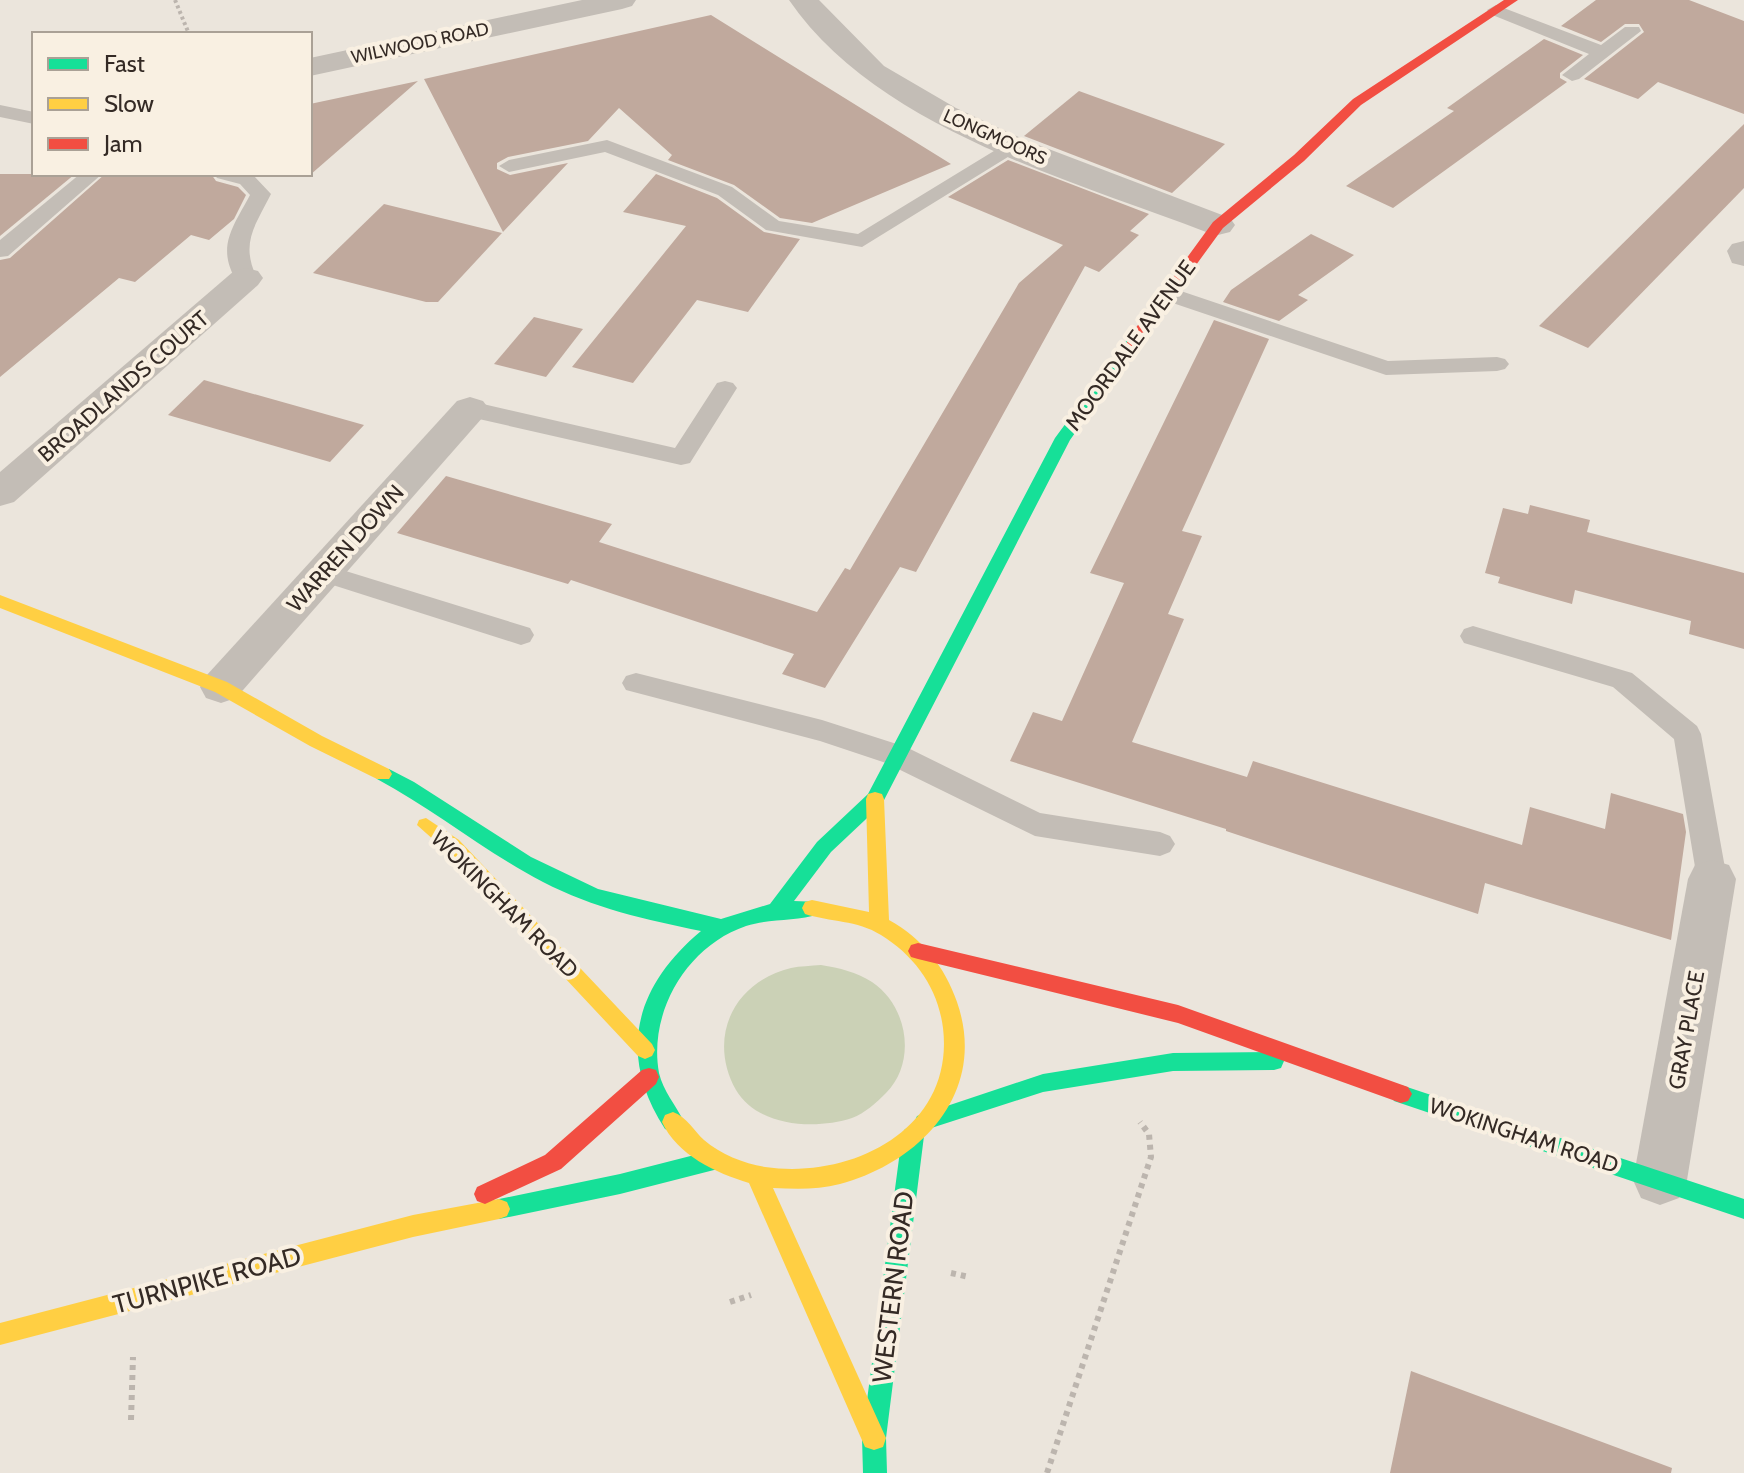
<svg xmlns="http://www.w3.org/2000/svg" width="1744" height="1473" font-family="Cabin,sans-serif">
  <style>
    .green { fill: #cbd1b6 }
    .building { fill: #c0a99d }
    .lines { fill: none; stroke-linecap: round; stroke-linejoin: round }
    .path-far1 { stroke: #bcb5ae; stroke-width: 4; stroke-dasharray: 3 3; stroke-linecap: butt }
    .path { stroke: #bcb5ae; stroke-width: 6; stroke-dasharray: 5 5; stroke-linecap: butt }
    .lane { fill: #c3bdb6; fill-rule: evenodd }
    .street { fill: #c3bdb6; fill-rule: evenodd }
    .fast { fill: #16e098; fill-rule: evenodd }
    .slow { fill: #ffcf43; fill-rule: evenodd }
    .jam { fill: #f24e42; fill-rule: evenodd }
    .labels { text-anchor: middle; stroke-width: 8; stroke-linejoin: round; paint-order: stroke }
    .far-street-label { font-size: 18px; fill: #342a25; stroke: #f9f0e2 }
    .street-label { font-size: 22px; fill: #342a25; stroke: #f9f0e2 }
    .near-street-label { font-size: 26px; fill: #342a25; stroke: #f9f0e2 }
  </style>
  <rect width="100%" height="100%" fill="#ebe5dc"/>
  <!-- green -->
  <path class="green" d="M821 965C840 968 856 972 872 982 908 1006 917 1062 886 1093 876 1103 865 1113 852 1118 815 1130 758 1127 736 1090 707 1038 733 982 791 968 800 966 811 966 821 965Z"/>
  <!-- building -->
  <g class="building">
    <polygon points="1596,0 1689,0 1744,21 1744,114 1658,82 1638,99 1584,79 1644,32 1639,24 1625,24 1601,42 1561,26"/>
    <polygon points="711,15 951,164 812,223 780,218 734,185 668,160 672,155 619,108 588,141 508,157 497,163 497,169 510,175 568,163 503,232 424,79"/>
    <polygon points="1544,39 1583,55 1560,73 1560,78 1567,82 1393,208 1346,186 1454,111 1447,108"/>
    <polygon points="418,81 310,175 310,104"/>
    <polygon points="1079,91 1225,144 1172,193 1024,136"/>
    <polygon points="1744,124 1744,188 1588,348 1539,326"/>
    <polygon points="1008,160 1149,214 1130,231 1139,235 1099,272 1085,266 916,572 900,567 825,688 782,674 794,654 571,580 568,584 397,533 446,476 612,524 599,542 817,612 845,568 850,570 1019,283 1063,245 948,197"/>
    <polygon points="0,174 75,174 0,236"/>
    <polygon points="105,174 211,174 216,181 238,187 246,195 234,219 209,240 191,235 135,282 119,278 0,377 0,260 10,258"/>
    <polygon points="656,174 717,198 764,232 800,239 748,312 697,300 633,383 572,367 686,226 623,212"/>
    <polygon points="384,204 502,233 438,302 426,302 313,273"/>
    <polygon points="1311,234 1354,255 1298,295 1308,300 1279,321 1223,302 1231,290"/>
    <polygon points="534,317 583,329 546,377 494,364"/>
    <polygon points="1214,320 1269,339 1182,531 1202,536 1168,614 1184,619 1132,742 1247,777 1253,761 1522,845 1530,807 1605,829 1611,793 1683,814 1686,832 1671,940 1485,883 1478,914 1226,831 1226,829 1010,761 1033,712 1062,721 1124,583 1090,573"/>
    <polygon points="204,380 364,425 330,462 168,415"/>
    <polygon points="1530,505 1590,520 1587,532 1744,573 1744,649 1689,634 1691,621 1575,590 1572,604 1498,583 1500,577 1485,573 1503,508 1528,514"/>
    <polygon points="1411,1371 1672,1468 1671,1473 1390,1473"/>
  </g>
  <g class="lines">
    <!-- path-far1 -->
    <polyline class="path-far1" points="175,0 189,34"/>
    <!-- path -->
    <g class="path">
      <polyline points="951,1273 969,1277"/>
      <polyline points="730,1302 751,1295"/>
      <polyline points="131,1420 133,1357"/>
      <polyline points="1047,1473 1151,1157 1149,1134 1140,1122"/>
    </g>
    <!-- lane -->
    <g class="lane">
      <polygon points="1496,5 1601,45 1625,27 1639,27 1641,31 1579,79 1572,81 1562,75 1589,54 1490,14 1487,10"/>
      <polygon points="0,105 34,112 34,124 0,117"/>
      <polygon points="607,140 732,187 779,221 858,234 1007,143 1014,141 1024,147 862,247 766,230 718,195 605,152 509,172 499,166 509,160"/>
      <polygon points="80,174 102,174 8,256 0,257 0,240"/>
      <path d="M214 174 254 176 271 194C255 226 240 243 257 278L254 283H238C215 248 233 227 250 195L240 184 217 178Z"/>
      <polygon points="1166,286 1388,361 1497,357 1505,359 1509,364 1505,369 1497,371 1386,375 1158,298 1155,293"/>
      <polygon points="725,381 733,383 737,388 690,463 681,465 470,417 462,414 458,409 462,404 470,401 675,448 717,383"/>
      <polygon points="323,564 530,628 534,635 530,642 521,645 314,579 310,573 314,567"/>
      <polygon points="1473,626 1632,673 1697,726 1701,734 1727,879 1723,888 1712,891 1701,888 1697,879 1674,739 1613,687 1464,643 1460,636 1464,629"/>
      <polygon points="636,673 822,720 906,747 1040,813 1160,832 1170,836 1175,844 1170,852 1160,856 1035,836 886,763 820,741 626,690 622,683 626,676"/>
    </g>
    <!-- street -->
    <g class="street">
      <polygon points="582,0 636,0 632,6 622,9 310,76 310,58"/>
      <path d="M789 0H819L884 66 956 108 1025 140 1230 218 1235 225 1230 232 1218 235 1206 232C1068 179 877 128 789 0Z"/>
      <polygon points="1744,241 1744,266 1732,263 1727,251 1732,244"/>
      <polygon points="246,268 258,271 263,278 258,285 14,502 0,506 0,472 234,271"/>
      <polygon points="470,397 483,401 489,409 483,417 236,698 221,703 206,698 200,687 206,676 457,401"/>
      <polygon points="1712,860 1729,865 1736,879 1687,1180 1679,1198 1660,1205 1641,1198 1633,1180 1688,879 1695,865"/>
    </g>
    <!-- fast -->
    <g class="fast">
      <path d="M1132 338 1139 343 1070 440 882 804 831 852 794 901 819 902 822 908 819 914C796 922 770 918 746 926 687 946 648 1012 659 1073 663 1091 676 1105 684 1122L681 1129 673 1132 665 1129C617 1055 634 987 701 931 647 920 593 908 543 882 485 852 435 810 377 779L374 774 377 769H389L414 782 531 857 598 889 721 919 770 904 817 842 868 794 1055 438 1127 340Z"/>
      <polygon points="1274,1052 1281,1054 1284,1061 1281,1068 1274,1070 1173,1071 1043,1092 922,1131 924,1136 886,1438 887,1473 863,1473 862,1438 902,1136 905,1129 916,1127 914,1123 917,1116 1043,1074 1173,1053"/>
      <polygon points="1401,1085 1744,1199 1744,1219 1394,1101 1390,1094 1394,1087"/>
      <polygon points="714,1150 722,1153 725,1160 722,1167 714,1170 620,1194 499,1219 491,1216 488,1209 491,1202 499,1199 620,1174"/>
    </g>
    <!-- slow -->
    <g class="slow">
      <polygon points="0,595 227,682 322,736 389,769 392,774 389,779 377,779 310,746 215,692 0,608"/>
      <path d="M875 792 882 794 884 799 889 920C922 938 945 967 957 1002 988 1091 922 1162 840 1184 818 1190 795 1189 773 1188L886 1438 883 1447 874 1450 865 1447 749 1183C716 1173 677 1155 662 1122L665 1115 673 1112C687 1117 694 1131 704 1140 720 1154 745 1164 765 1167 853 1180 955 1128 943 1028 938 988 915 956 881 935 857 920 830 922 805 914L802 908 805 902 812 900 869 912 866 799 868 794Z"/>
      <polygon points="426,818 459,840 652,1044 655,1050 652,1056 645,1059 638,1056 445,850 417,825 419,820"/>
      <polygon points="499,1199 507,1202 510,1209 507,1216 499,1219 413,1237 0,1345 0,1323 413,1215"/>
    </g>
    <!-- jam -->
    <g class="jam">
      <polygon points="1504,0 1518,0 1361,105 1304,161 1223,228 1137,346 1127,346 1127,340 1213,222 1294,155 1353,99"/>
      <polygon points="918,943 1178,1005 1408,1087 1412,1094 1408,1101 1401,1103 1178,1023 918,959 911,957 908,951 911,945"/>
      <polygon points="649,1068 656,1070 659,1077 656,1084 561,1169 485,1204 477,1201 474,1194 477,1187 545,1155 642,1070"/>
    </g>
  </g>
  <g class="labels">
    <!-- far-street labels -->
    <g class="far-street-label">
      <text transform="translate(420 43) rotate(-12)" y="6">WILWOOD ROAD</text>
      <text transform="translate(995 137) rotate(24)" y="6">LONGMOORS</text>
    </g>
    <!-- street labels -->
    <g class="street-label">
      <text transform="translate(1130 345) rotate(-54)" y="8">MOORDALE AVENUE</text>
      <text transform="translate(123 386) rotate(-41)" y="8">BROADLANDS COURT</text>
      <text transform="translate(345 548) rotate(-48)" y="8">WARREN DOWN</text>
      <text transform="translate(505 904) rotate(45)" y="8">WOKINGHAM ROAD</text>
      <text transform="translate(1686 1030) rotate(-80)" y="8">GRAY PLACE</text>
      <text transform="translate(1524 1135) rotate(18)" y="8">WOKINGHAM ROAD</text>
    </g>
    <!-- near-street labels -->
    <g class="near-street-label">
      <text transform="translate(207 1280) rotate(-15)" y="9">TURNPIKE ROAD</text>
      <text transform="translate(893 1287) rotate(-83)" y="9">WESTERN ROAD</text>
    </g>
  </g>
  <!-- legend -->
  <rect x="32" y="32" width="280" height="144" fill="#f9f0e2" stroke="#aaa196" stroke-width="2"/>
  <rect x="48" y="58" width="40" height="12" fill="#16e098" stroke="#aaa196" stroke-width="2"/>
  <text x="104" y="72" font-size="24" fill="#342a25">Fast</text>
  <rect x="48" y="98" width="40" height="12" fill="#ffcf43" stroke="#aaa196" stroke-width="2"/>
  <text x="104" y="112" font-size="24" fill="#342a25">Slow</text>
  <rect x="48" y="138" width="40" height="12" fill="#f24e42" stroke="#aaa196" stroke-width="2"/>
  <text x="104" y="152" font-size="24" fill="#342a25">Jam</text>
</svg>
